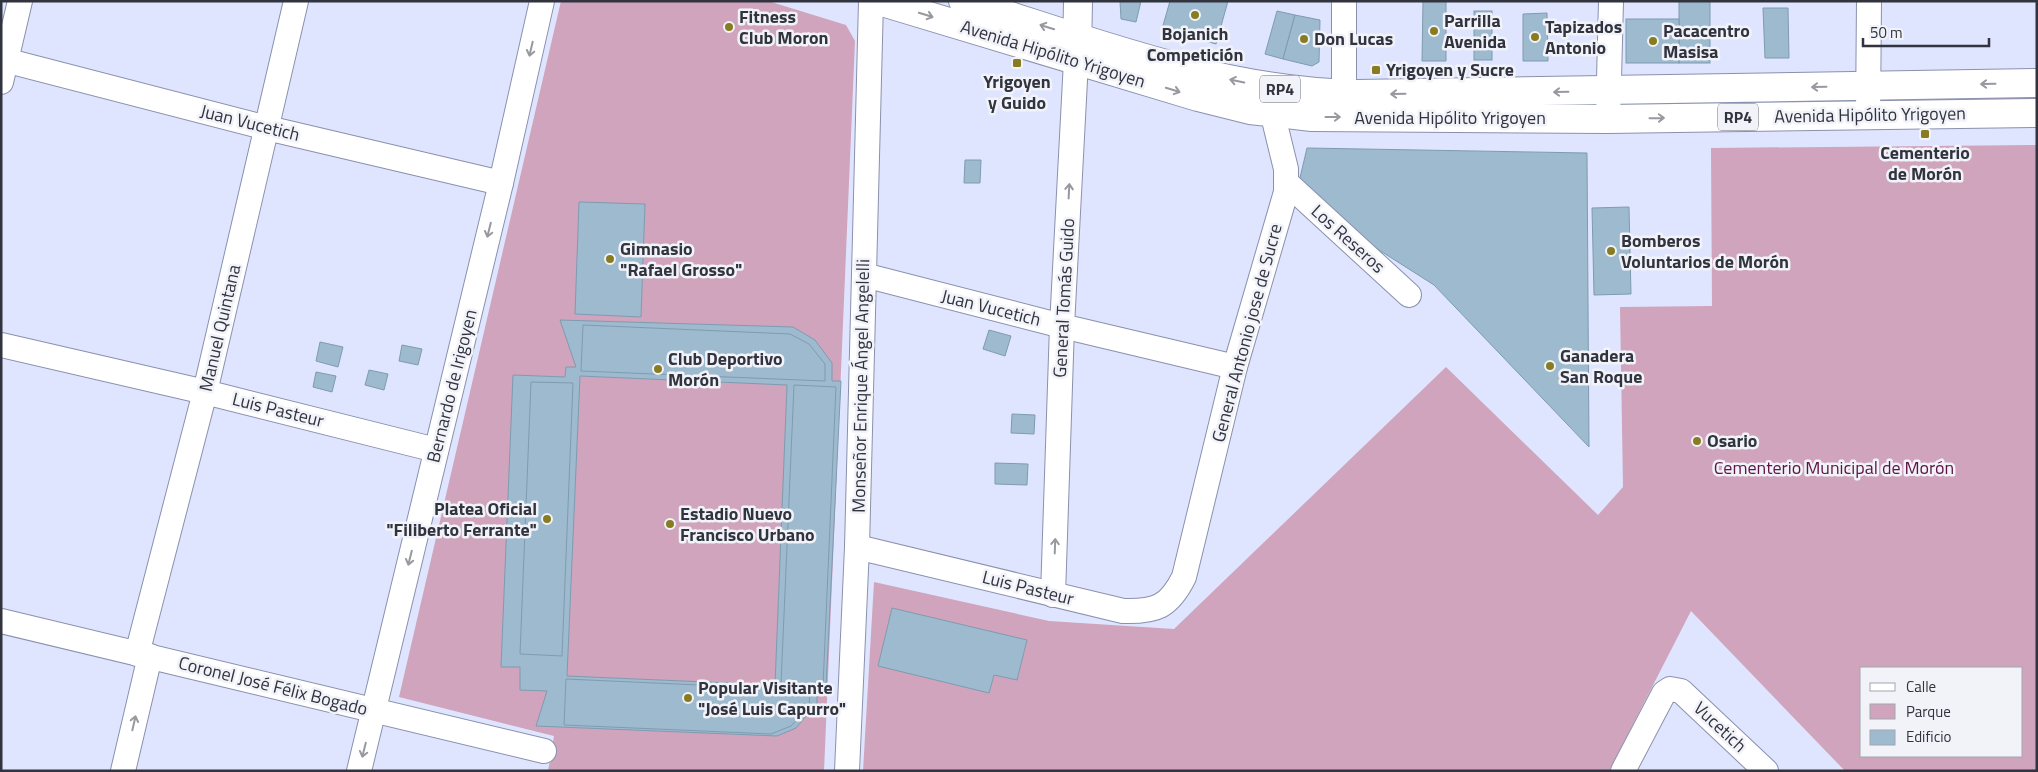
<svg xmlns="http://www.w3.org/2000/svg" width="2038" height="772" font-family="'Titillium Web',sans-serif">
  <style>
    .green { fill: #cfa4bc; fill-rule: evenodd }
    .building { fill: #9dbacf; stroke: #7f9bb0; fill-rule: evenodd }
    .lines { fill: none; stroke-linecap: round; stroke-linejoin: round }
    .minor-casing { stroke: #8a91ae; stroke-width: 26 }
    .major-casing { stroke: #8a91ae; stroke-width: 30 }
    .minor { stroke: #fff; stroke-width: 24 }
    .major { stroke: #fff; stroke-width: 28 }
    .oneway { stroke: #98999f }
    .poi-dot { fill: #877c22; stroke: #f1f3f9; stroke-width: 2 }
    .labels { text-anchor: middle; stroke-width: 5; stroke-linejoin: round; paint-order: stroke }
    .shield { fill: #f1f3f9; stroke: #6b6d77; stroke-width: 1 }
    .shield-label { font-size: 16px; font-weight: bold; fill: #31333f }
    .poi-label { font-size: 18px; font-weight: bold; fill: #31333f; stroke: #f1f3f9; text-anchor: start }
    .street-label { font-size: 18px; fill: #31333f; stroke: #f1f3f9 }
    .park-label { font-size: 18px; fill: #5f1246; stroke: #f1f3f9 }
  </style>
  <rect width="100%" height="100%" fill="#dfe5fe"/>
  <!-- green -->
  <g class="green">
    <polygon points="561,1 768,1 846,25 855,41 824,771 548,771 554,736 399,697"/>
    <polygon points="2037,95 2037,101 1895,103 1895,97"/>
    <polygon points="1851,98 1850,104 1652,106 1652,101"/>
    <path d="M2037 145V771H1845L1691 611 1609 771H863L874 582 1049 621 1174 629 1446 367 1598 515 1623 487 1620 307 1712 306 1711 148ZM1862 668H2022V756H1862Z"/>
  </g>
  <!-- building -->
  <g class="building">
    <polygon points="1120,1 1141,1 1136,22 1121,19"/>
    <polygon points="1170,1 1228,1 1216,44 1162,29"/>
    <polygon points="1423,1 1446,1 1446,61 1422,61"/>
    <rect x="1679" y="1" width="31" height="62"/>
    <polygon points="1763,8 1788,8 1789,58 1765,58"/>
    <polygon points="1277,11 1295,15 1283,59 1265,54"/>
    <rect x="1474" y="11" width="18" height="49"/>
    <polygon points="1547,13 1548,61 1523,61 1523,14"/>
    <polygon points="1295,15 1320,20 1319,62 1312,66 1283,59"/>
    <rect x="1626" y="19" width="53" height="44"/>
    <polygon points="1307,148 1587,153 1589,447 1434,285 1357,236 1299,182"/>
    <polygon points="965,160 981,160 980,183 964,183"/>
    <polygon points="579,202 645,204 641,317 575,314"/>
    <polygon points="1629,207 1631,294 1594,295 1592,208"/>
    <path d="M560 320 793 327 815 340 832 363V381H841L826 688H817V703L796 728 777 736 536 726 547 691 520 690V667H501L513 375 565 377 566 367H576ZM580 376 787 385 775 685 567 676Z"/>
    <polygon points="583,325 790,334 809,344 825,364 825,381 581,371"/>
    <polygon points="989,330 1011,336 1005,356 983,349"/>
    <polygon points="320,342 343,347 338,367 316,361"/>
    <polygon points="402,345 422,349 418,365 399,361"/>
    <polygon points="369,370 388,374 384,390 365,385"/>
    <polygon points="316,372 336,376 332,392 313,387"/>
    <polygon points="531,382 573,383 562,656 520,654"/>
    <polygon points="794,385 836,387 823,686 781,684"/>
    <polygon points="1012,414 1035,415 1034,434 1011,433"/>
    <polygon points="995,463 1028,464 1027,485 995,484"/>
    <polygon points="892,608 1027,640 1017,680 994,675 989,693 878,666"/>
    <polygon points="566,679 810,690 809,707 791,726 771,734 564,725"/>
  </g>
  <g class="lines">
    <defs>
      <g id="minor">
        <polyline points="1,59 267,128 501,183"/>
        <polyline points="1,82 20,1"/>
        <polyline points="1344,94 1344,1"/>
        <polyline points="1868,115 1869,1"/>
        <polyline points="1608,119 1611,1"/>
        <polyline points="1287,183 1409,295"/>
        <polyline points="864,275 1062,326 1235,367"/>
        <polyline points="1,345 205,392 436,450"/>
        <path d="M857 547 1123 611C1156 612 1169 607 1184 577L1235 367 1286 192V169L1275 124V94"/>
        <polyline points="1053,595 1062,326 1076,61"/>
        <polyline points="1,621 544,751"/>
        <polyline points="137,654 205,392 296,1"/>
        <polyline points="123,771 150,656"/>
        <polyline points="359,771 501,183 542,1"/>
        <polyline points="847,771 857,547 871,1"/>
        <polyline points="1623,771 1664,693 1670,689 1681,691 1766,771"/>
      </g>
      <g id="major">
        <polyline points="879,1 1198,97 1250,110 1312,117 1608,119 2037,113"/>
        <path d="M963 1C1092 41 1221 92 1357 94L2037 83"/>
        <polyline points="1077,54 1078,1"/>
      </g>
    </defs>
    <!-- minor casing -->
    <use href="#minor" class="minor-casing"/>
    <!-- major casing -->
    <use href="#major" class="major-casing"/>
    <!-- minor -->
    <use href="#minor" class="minor"/>
    <!-- major -->
    <use href="#major" class="major"/>
  </g>
  <!-- one-way arrows -->
  <defs><path id="oneway-shaft" d="M-6 0H5M1.5-3L5.5 0L1.5 3" fill="none" stroke-width="1.6" stroke-linecap="round" stroke-linejoin="round" transform="scale(1.25)"/></defs>
  <g class="oneway">
    <use href="#oneway-shaft" transform="translate(926 15) rotate(17)"/>
    <use href="#oneway-shaft" transform="translate(1047 27) rotate(-163)"/>
    <use href="#oneway-shaft" transform="translate(531 49) rotate(103)"/>
    <use href="#oneway-shaft" transform="translate(1237 81) rotate(-168)"/>
    <use href="#oneway-shaft" transform="translate(1988 84) rotate(179)"/>
    <use href="#oneway-shaft" transform="translate(1819 87) rotate(179)"/>
    <use href="#oneway-shaft" transform="translate(1173 90) rotate(17)"/>
    <use href="#oneway-shaft" transform="translate(1561 92) rotate(179)"/>
    <use href="#oneway-shaft" transform="translate(1398 94) rotate(179)"/>
    <use href="#oneway-shaft" transform="translate(1333 117)"/>
    <use href="#oneway-shaft" transform="translate(1657 118) rotate(-1)"/>
    <use href="#oneway-shaft" transform="translate(1069 191) rotate(-87)"/>
    <use href="#oneway-shaft" transform="translate(489 230) rotate(104)"/>
    <use href="#oneway-shaft" transform="translate(1055 546) rotate(-88)"/>
    <use href="#oneway-shaft" transform="translate(410 558) rotate(104)"/>
    <use href="#oneway-shaft" transform="translate(134 723) rotate(-77)"/>
    <use href="#oneway-shaft" transform="translate(364 750) rotate(104)"/>
  </g>
  <!-- markers -->
  <g class="poi-dot">
    <circle cx="1195" cy="15" r="5"/>
    <circle cx="729" cy="27" r="5"/>
    <circle cx="1434" cy="31" r="5"/>
    <circle cx="1535" cy="37" r="5"/>
    <circle cx="1304" cy="39" r="5"/>
    <circle cx="1653" cy="41" r="5"/>
    <rect x="1012" y="58" width="10" height="10" rx="2.5"/>
    <rect x="1371" y="65" width="10" height="10" rx="2.5"/>
    <rect x="1920" y="129" width="10" height="10" rx="2.5"/>
    <circle cx="1611" cy="251" r="5"/>
    <circle cx="610" cy="259" r="5"/>
    <circle cx="1550" cy="366" r="5"/>
    <circle cx="658" cy="369" r="5"/>
    <circle cx="1697" cy="441" r="5"/>
    <circle cx="547" cy="519" r="5"/>
    <circle cx="670" cy="524" r="5"/>
    <circle cx="688" cy="698" r="5"/>
  </g>
  <g class="labels">
    <!-- shield labels -->
    <g class="shield">
      <rect x="1260" y="75.5" width="40" height="27" rx="4"/>
      <rect x="1718" y="103.5" width="40" height="27" rx="4"/>
    </g>
    <g class="shield-label">
      <text x="1280" y="95">RP4</text>
      <text x="1738" y="123">RP4</text>
    </g>
    <!-- poi labels -->
    <g class="poi-label">
      <text x="739" y="23">Fitness<tspan x="739" dy="21">Club Moron</tspan></text>
      <text x="1444" y="27">Parrilla<tspan x="1444" dy="21">Avenida</tspan></text>
      <text x="1545" y="33">Tapizados<tspan x="1545" dy="21">Antonio</tspan></text>
      <text x="1663" y="37">Pacacentro<tspan x="1663" dy="21">Masisa</tspan></text>
      <text x="1195" y="40" text-anchor="middle">Bojanich<tspan x="1195" dy="21">Competición</tspan></text>
      <text x="1314" y="45">Don Lucas</text>
      <text x="1386" y="76">Yrigoyen y Sucre</text>
      <text x="1017" y="88" text-anchor="middle">Yrigoyen<tspan x="1017" dy="21">y Guido</tspan></text>
      <text x="1925" y="159" text-anchor="middle">Cementerio<tspan x="1925" dy="21">de Morón</tspan></text>
      <text x="1621" y="247">Bomberos<tspan x="1621" dy="21">Voluntarios de Morón</tspan></text>
      <text x="620" y="255">Gimnasio<tspan x="620" dy="21">"Rafael Grosso"</tspan></text>
      <text x="1560" y="362">Ganadera<tspan x="1560" dy="21">San Roque</tspan></text>
      <text x="668" y="365">Club Deportivo<tspan x="668" dy="21">Morón</tspan></text>
      <text x="1707" y="447">Osario</text>
      <text x="537" y="515" text-anchor="end">Platea Oficial<tspan x="537" dy="21">"Filiberto Ferrante"</tspan></text>
      <text x="680" y="520">Estadio Nuevo<tspan x="680" dy="21">Francisco Urbano</tspan></text>
      <text x="698" y="694">Popular Visitante<tspan x="698" dy="21">"José Luis Capurro"</tspan></text>
    </g>
    <!-- street labels -->
    <g class="street-label">
      <text transform="translate(1053 54) rotate(17)" y="6">Avenida Hipólito Yrigoyen</text>
      <text transform="translate(1870 115) rotate(-1)" y="6">Avenida Hipólito Yrigoyen</text>
      <text x="1450" y="124">Avenida Hipólito Yrigoyen</text>
      <text transform="translate(250 123) rotate(14)" y="6">Juan Vucetich</text>
      <text transform="translate(1348 239) rotate(42)" y="6">Los Reseros</text>
      <text transform="translate(1064 298) rotate(-87)" y="6">General Tomás Guido</text>
      <text transform="translate(991 308) rotate(14)" y="6">Juan Vucetich</text>
      <text transform="translate(220 328) rotate(-77)" y="6">Manuel Quintana</text>
      <text transform="translate(1247 333) rotate(-75)" y="6">General Antonio jose de Sucre</text>
      <text transform="translate(452 386) rotate(-76)" y="6">Bernardo de Irigoyen</text>
      <text transform="translate(861 386) rotate(-89)" y="6">Monseñor Enrique Ángel Angelelli</text>
      <text transform="translate(278 410) rotate(14)" y="6">Luis Pasteur</text>
      <text transform="translate(1028 588) rotate(14)" y="6">Luis Pasteur</text>
      <text transform="translate(273 686) rotate(14)" y="6">Coronel José Félix Bogado</text>
      <text transform="translate(1720 727) rotate(43)" y="6">Vucetich</text>
    </g>
    <!-- park labels -->
    <g class="park-label">
      <text x="1834" y="474">Cementerio Municipal de Morón</text>
    </g>
  </g>
  <!-- border -->
  <rect width="2038" height="772" fill="none" stroke="#31333f" stroke-width="5"/>
  <!-- legend -->
  <rect x="1860" y="667" width="162" height="90" fill="#f1f3f9" stroke="#a4a6af"/>
  <rect x="1870" y="683" width="25" height="8" fill="#ffffff" stroke="#a4a6af"/>
  <text x="1906" y="692" font-size="15" fill="#31333f">Calle</text>
  <rect x="1870" y="704" width="25" height="15" fill="#cfa4bc" stroke="#a4a6af"/>
  <text x="1906" y="717" font-size="15" fill="#31333f">Parque</text>
  <rect x="1870" y="730" width="25" height="15" fill="#9dbacf" stroke="#a4a6af"/>
  <text x="1906" y="742" font-size="15" fill="#31333f">Edificio</text>
  <!-- scale -->
  <path d="M1863 38v8h126v-8" fill="none" stroke="#31333f" stroke-width="2.5"/>
  <text x="1870" y="38" font-size="15" fill="#31333f" stroke="#f1f3f9" stroke-width="4" paint-order="stroke">50 m</text>
</svg>
